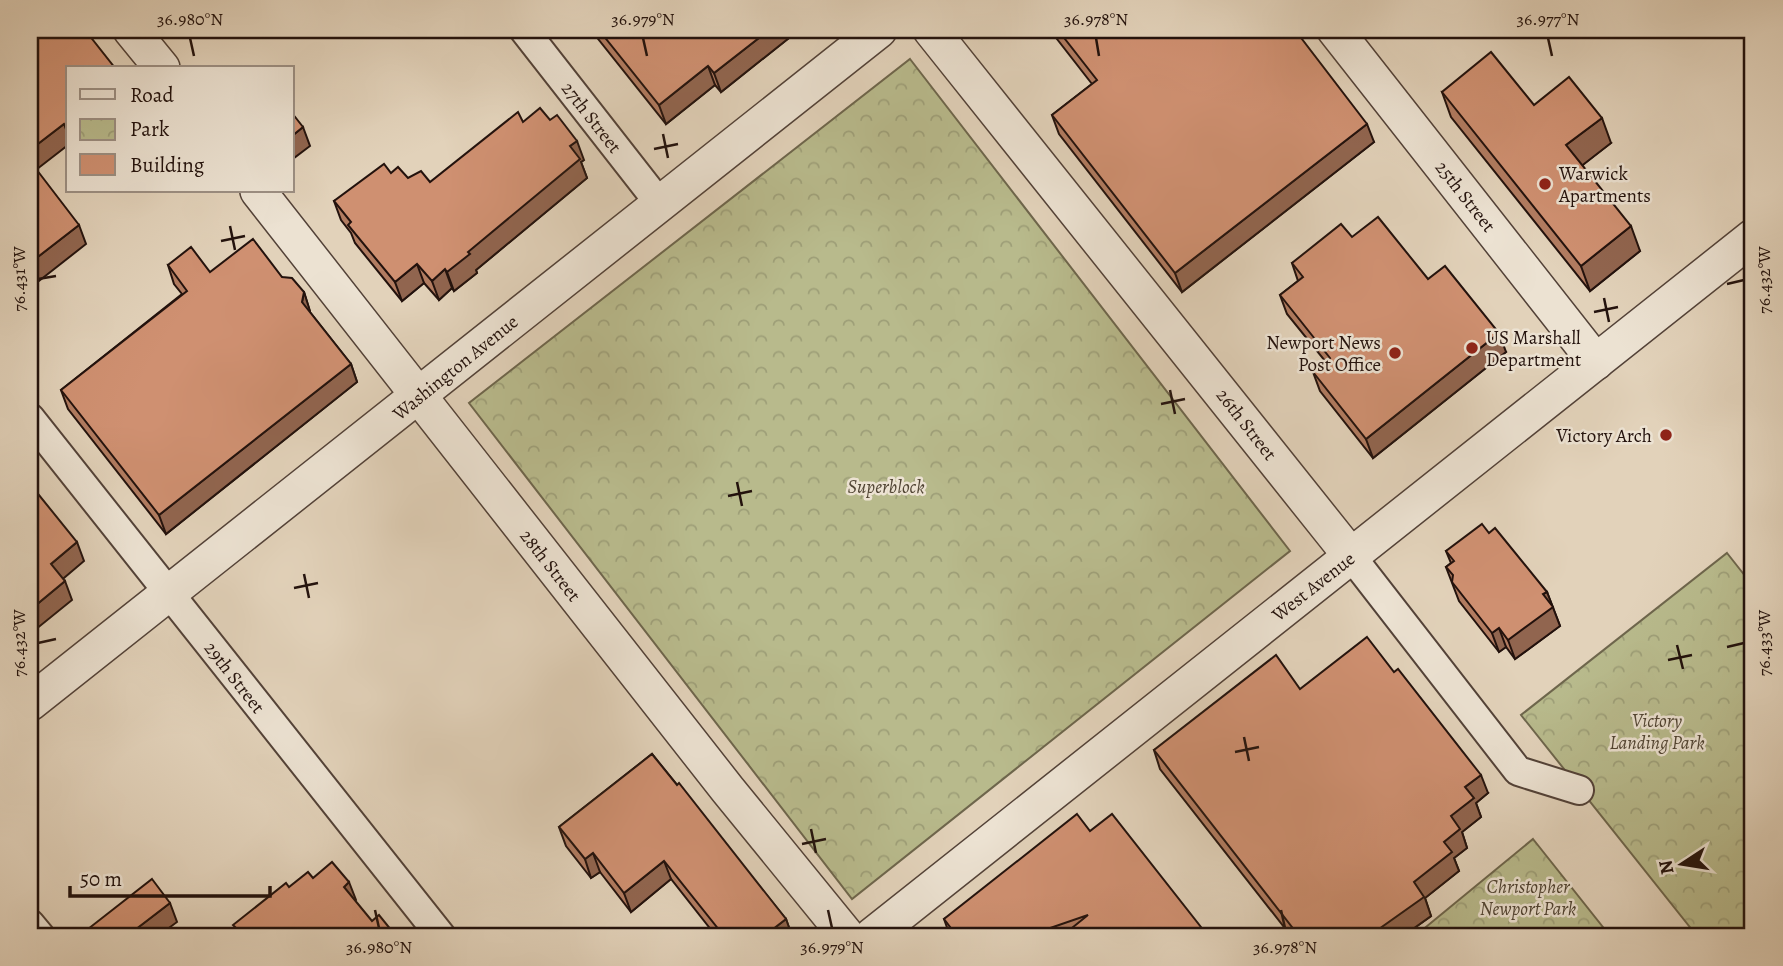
<svg xmlns="http://www.w3.org/2000/svg" width="1783" height="966" font-family="Alegreya,serif">
  <style>
    .park { fill: url(#park-crowns); stroke: #6e664c; stroke-width: 2 }
    .lines { fill: none; stroke-linecap: round; stroke-linejoin: round }
    .minor-casing { stroke: #534238; stroke-width: 32 }
    .tertiary-casing { stroke: #534238; stroke-width: 38 }
    .minor { stroke: #ece2d2; stroke-width: 28 }
    .tertiary { stroke: #ece2d2; stroke-width: 35 }
    .wall { fill: #b27c61; stroke: #23120d; stroke-width: 2 }
    .shaded-wall { fill: #91654f; stroke: #23120d; stroke-width: 2 }
    .building { fill: #cf9071; stroke: #23120d; stroke-width: 2 }
    .ticks { fill: none; stroke: #23120d; stroke-width: 2.5 }
    .poi-dot { fill: #8f2418; stroke: #ece2d2; stroke-width: 2.5 }
    .labels { text-anchor: middle; stroke-width: 5; stroke-linejoin: round; paint-order: stroke }
    .street-label { font-size: 19px; fill: #23120d; stroke: #ece2d2 }
    .poi-label { font-size: 19px; fill: #23120d; stroke: #ece2d2; text-anchor: start }
    .park-label { font-size: 19px; font-style: italic; fill: #504433; stroke: #ece2d2 }
    .neatline { fill: none; stroke: #23120d; stroke-width: 2.5 }
    .ticks-label { font-size: 18px; text-anchor: middle; fill: #23120d }
  </style>
  <defs>
    <pattern id="park-crowns" width="20" height="18" patternUnits="userSpaceOnUse" patternTransform="scale(1.75)"><rect width="20" height="18" fill="#b8ba8c"/><path d="M2 6a3 3 0 1 1 6 0M12 15a3 3 0 1 1 6 0" fill="none" stroke="#9e9f78"/></pattern>
  </defs>
  <rect width="100%" height="100%" fill="#e2d2ba"/>
  <filter id="stains"><feTurbulence type="fractalNoise" baseFrequency=".00286" numOctaves="4"/><feColorMatrix values="0 0 0 0 .2 0 0 0 0 .09 0 0 0 0 .02 0 0 0 .5 -.17"/></filter>
  <radialGradient id="worn" r=".72"><stop offset=".6" stop-color="#630" stop-opacity="0"/><stop offset="1" stop-color="#630" stop-opacity=".3"/></radialGradient>
  <!-- park -->
  <g class="park">
    <polygon points="910,59 1290,551 852,899 469,403"/>
    <polygon points="1727,553 1753,586 1753,936 1697,936 1521,715"/>
    <polygon points="1533,839 1610,936 1415,936"/>
  </g>
  <g class="lines">
    <defs>
      <g id="minor">
        <polyline points="524,30 660,204"/>
        <polyline points="30,418 441,936"/>
        <polyline points="1351,556 1518,771 1579,790"/>
        <polyline points="30,924 40,936"/>
      </g>
      <g id="tertiary">
        <polyline points="131,30 162,68"/>
        <polyline points="931,30 1351,556"/>
        <polyline points="1335,30 1596,362"/>
        <polyline points="258,191 728,790 847,936"/>
        <polyline points="30,703 879,30"/>
        <polyline points="872,936 1753,237"/>
      </g>
    </defs>
    <!-- minor casing -->
    <use href="#minor" class="minor-casing"/>
    <!-- tertiary casing -->
    <use href="#tertiary" class="tertiary-casing"/>
    <!-- minor -->
    <use href="#minor" class="minor"/>
    <!-- tertiary -->
    <use href="#tertiary" class="tertiary"/>
  </g>
  <!-- wall -->
  <g class="wall">
    <polygon points="591,30 792,30 794,34 721,92 715,85 666,124"/>
    <polygon points="1050,30 1295,30 1374,142 1182,292 1059,134 1052,115 1092,84"/>
    <polygon points="1442,92 1534,105 1611,143 1582,165 1640,251 1590,291 1451,117"/>
    <polygon points="584,160 581,162 587,178 476,270 477,273 454,291 452,288 439,300 424,283 402,301 355,243 351,233 341,220 334,201 391,173 408,178 430,182"/>
    <polygon points="1352,237 1428,279 1506,352 1373,458 1320,391 1313,372 1326,362 1287,314 1280,295 1298,281 1292,263"/>
    <polygon points="168,265 210,272 282,277 304,292 310,312 351,364 357,382 166,534 68,409 61,390 182,294 174,284"/>
    <polygon points="1489,533 1547,592 1560,626 1515,659 1506,647 1499,652 1459,601 1446,567 1451,563 1446,551"/>
    <polygon points="1300,689 1488,793 1476,803 1481,817 1462,832 1467,848 1454,858 1459,871 1425,898 1431,916 1403,936 1291,936 1160,769 1154,750"/>
    <polygon points="652,754 786,919 792,936 716,936 671,879 631,912 600,872 591,878 566,846 559,827"/>
    <polygon points="1090,831 1208,936 950,936 944,919"/>
  </g>
  <!-- shaded-wall -->
  <g class="shaded-wall">
    <polygon points="769,30 792,30 794,34 721,92 714,73"/>
    <polygon points="708,66 715,85 666,124 659,105"/>
    <polygon points="1602,118 1611,143 1575,171 1566,145"/>
    <polygon points="64,124 68,135 68,145 32,173 30,168 30,150"/>
    <polygon points="1367,124 1374,142 1182,292 1175,273"/>
    <polygon points="303,127 310,146 294,158 292,152 292,136"/>
    <polygon points="577,141 584,160 581,162 587,178 476,270 477,273 454,291 447,272 570,146"/>
    <polygon points="79,225 86,244 30,288 30,263"/>
    <polygon points="1631,226 1640,251 1590,291 1581,266"/>
    <polygon points="417,264 424,283 402,301 395,282"/>
    <polygon points="445,269 452,288 439,300 432,281"/>
    <polygon points="304,292 310,311 309,321 302,302"/>
    <polygon points="1499,333 1506,352 1373,458 1366,439"/>
    <polygon points="351,364 357,382 166,534 159,515"/>
    <polygon points="77,542 84,561 58,583 51,564"/>
    <polygon points="65,581 72,600 30,634 30,610"/>
    <polygon points="1547,592 1560,626 1515,659 1508,640 1543,594"/>
    <polygon points="1499,628 1506,647 1499,652 1492,633"/>
    <polygon points="1481,775 1488,793 1476,803 1481,817 1462,832 1467,848 1454,858 1459,871 1425,898 1431,916 1403,936 1369,936 1414,882 1451,816 1465,787"/>
    <polygon points="593,853 600,872 591,878 585,859"/>
    <polygon points="664,861 671,879 631,912 624,893"/>
    <polygon points="349,882 356,900 350,905 344,887"/>
    <polygon points="170,903 177,922 158,936 127,936"/>
    <polygon points="786,919 792,936 764,936"/>
  </g>
  <!-- building -->
  <g class="building">
    <polygon points="30,30 85,30 115,68 68,68 68,129 64,124 30,150"/>
    <polygon points="599,30 769,30 714,73 708,66 659,105"/>
    <polygon points="1058,30 1295,30 1367,124 1175,273 1052,115 1097,80"/>
    <polygon points="1491,52 1534,105 1569,77 1602,118 1566,145 1631,226 1581,266 1442,92"/>
    <polygon points="540,108 550,120 557,115 577,141 570,146 580,159 468,252 470,254 447,272 445,269 432,281 417,264 395,282 348,225 351,222 334,201 384,164 391,173 398,167 408,178 421,171 430,182 518,112 523,122"/>
    <polygon points="292,113 303,127 292,136"/>
    <polygon points="30,161 79,225 30,263"/>
    <polygon points="1378,217 1428,279 1445,266 1499,333 1366,439 1313,372 1330,358 1280,295 1303,277 1292,263 1341,224 1352,237"/>
    <polygon points="253,239 282,277 292,278 304,292 302,302 351,364 159,515 61,390 187,291 168,265 191,247 210,272"/>
    <polygon points="30,484 77,542 51,564 65,581 30,610"/>
    <polygon points="1482,524 1489,533 1495,528 1547,592 1543,594 1553,607 1508,640 1499,628 1492,633 1452,582 1453,575 1446,567 1454,561 1446,551"/>
    <polygon points="1367,637 1394,672 1398,669 1481,775 1465,787 1474,798 1451,816 1460,829 1444,842 1452,852 1414,882 1424,897 1369,936 1299,936 1154,750 1276,655 1300,689"/>
    <polygon points="652,754 677,785 679,783 786,919 764,936 724,936 664,861 624,893 593,853 585,859 559,827"/>
    <polygon points="1077,814 1090,831 1112,814 1208,936 1062,936 1088,915 1027,936 957,936 944,919"/>
    <polygon points="332,862 349,882 344,887 372,921 379,915 396,936 228,936 237,929 233,925 286,883 289,887 308,872 313,878"/>
    <polygon points="152,879 170,903 127,936 95,936 88,929"/>
  </g>
  <!-- ticks -->
  <path class="ticks" d="M190 38 194 56M643 38 647 56M1096 38 1099 56M1548 38 1552 56M663 134 668 158M654 149 678 144M230 226 235 250M221 241 245 236M38 279 56 276M1727 284 1744 280M1604 298 1609 322M1594 312 1618 307M1170 390 1175 414M1161 404 1185 399M737 482 742 506M728 496 752 491M304 574 309 598M294 588 318 583M38 643 56 639M1677 645 1683 669M1727 647 1744 643M1668 660 1692 655M1244 737 1249 761M1235 752 1259 747M811 829 816 853M802 844 826 839M375 910 379 928M828 910 832 928M1281 910 1285 928"/>
  <!-- markers -->
  <g class="poi-dot">
    <circle cx="1545" cy="184" r="7"/>
    <circle cx="1472" cy="348" r="7"/>
    <circle cx="1395" cy="353" r="7"/>
    <circle cx="1666" cy="435" r="7"/>
  </g>
  <g class="labels">
    <!-- street labels -->
    <g class="street-label">
      <text transform="translate(592 117) rotate(52)" y="7">27th Street</text>
      <text transform="translate(1466 196) rotate(52)" y="7">25th Street</text>
      <text transform="translate(455 367) rotate(-39)" y="7">Washington Avenue</text>
      <text transform="translate(1247 424) rotate(52)" y="7">26th Street</text>
      <text transform="translate(551 565) rotate(52)" y="7">28th Street</text>
      <text transform="translate(1313 586) rotate(-38)" y="7">West Avenue</text>
      <text transform="translate(235 677) rotate(52)" y="7">29th Street</text>
    </g>
    <!-- poi labels -->
    <g class="poi-label">
      <text x="1559" y="180">Warwick<tspan x="1559" dy="22">Apartments</tspan></text>
      <text x="1486" y="344">US Marshall<tspan x="1486" dy="22">Department</tspan></text>
      <text x="1381" y="349" text-anchor="end">Newport News<tspan x="1381" dy="22">Post Office</tspan></text>
      <text x="1652" y="442" text-anchor="end">Victory Arch</text>
    </g>
    <!-- park labels -->
    <g class="park-label">
      <text x="886" y="493">Superblock</text>
      <text x="1657" y="727">Victory<tspan x="1657" dy="22">Landing Park</tspan></text>
      <text x="1528" y="893">Christopher<tspan x="1528" dy="22">Newport Park</tspan></text>
    </g>
  </g>
  <!-- margin -->
  <rect width="1783" height="966" fill="none" stroke="#e2d2ba" stroke-width="77"/>
  <!-- legend -->
  <rect x="66" y="66" width="228" height="126" fill="#ece2d2" stroke="#9c8f83" stroke-width="2"/>
  <rect x="80" y="89" width="35" height="10" fill="#ece2d2" stroke="#9c8f83" stroke-width="2"/>
  <text x="130" y="102" font-size="21" fill="#23120d">Road</text>
  <rect x="80" y="119" width="35" height="21" fill="url(#park-crowns)" stroke="#9c8f83" stroke-width="2"/>
  <text x="130" y="136" font-size="21" fill="#23120d">Park</text>
  <rect x="80" y="154" width="35" height="21" fill="#cf9071" stroke="#9c8f83" stroke-width="2"/>
  <text x="130" y="172" font-size="21" fill="#23120d">Building</text>
  <!-- north arrow -->
  <g transform="translate(1682 864) rotate(258)" stroke="#ece2d2" stroke-width="5" paint-order="stroke">
  <path d="M0-5L12 26L0 18L-12 26Z" fill="#23120d"/>
  <text y="-10" font-size="19" font-weight="bold" text-anchor="middle" fill="#23120d">N</text>
  </g>
  <!-- scale -->
  <path d="M70 886v10h200v-10" fill="none" stroke="#23120d" stroke-width="3.5"/>
  <text x="80" y="886" font-size="21" fill="#23120d" stroke="#ece2d2" stroke-width="5" paint-order="stroke">50 m</text>
  <rect x="38" y="38" width="1706" height="890" class="neatline"/>
  <g class="ticks-label">
    <text x="190" y="25">36.980°N</text>
    <text x="643" y="25">36.979°N</text>
    <text x="1096" y="25">36.978°N</text>
    <text x="1548" y="25">36.977°N</text>
    <text transform="translate(19 279) rotate(-90)" y="6">76.431°W</text>
    <text transform="translate(1764 280) rotate(-90)" y="6">76.432°W</text>
    <text transform="translate(19 643) rotate(-90)" y="6">76.432°W</text>
    <text transform="translate(1764 643) rotate(-90)" y="6">76.433°W</text>
    <text x="379" y="953">36.980°N</text>
    <text x="832" y="953">36.979°N</text>
    <text x="1285" y="953">36.978°N</text>
  </g>
  <rect width="100%" height="100%" filter="url(#stains)"/>
  <rect width="100%" height="100%" fill="url(#worn)"/>
</svg>
